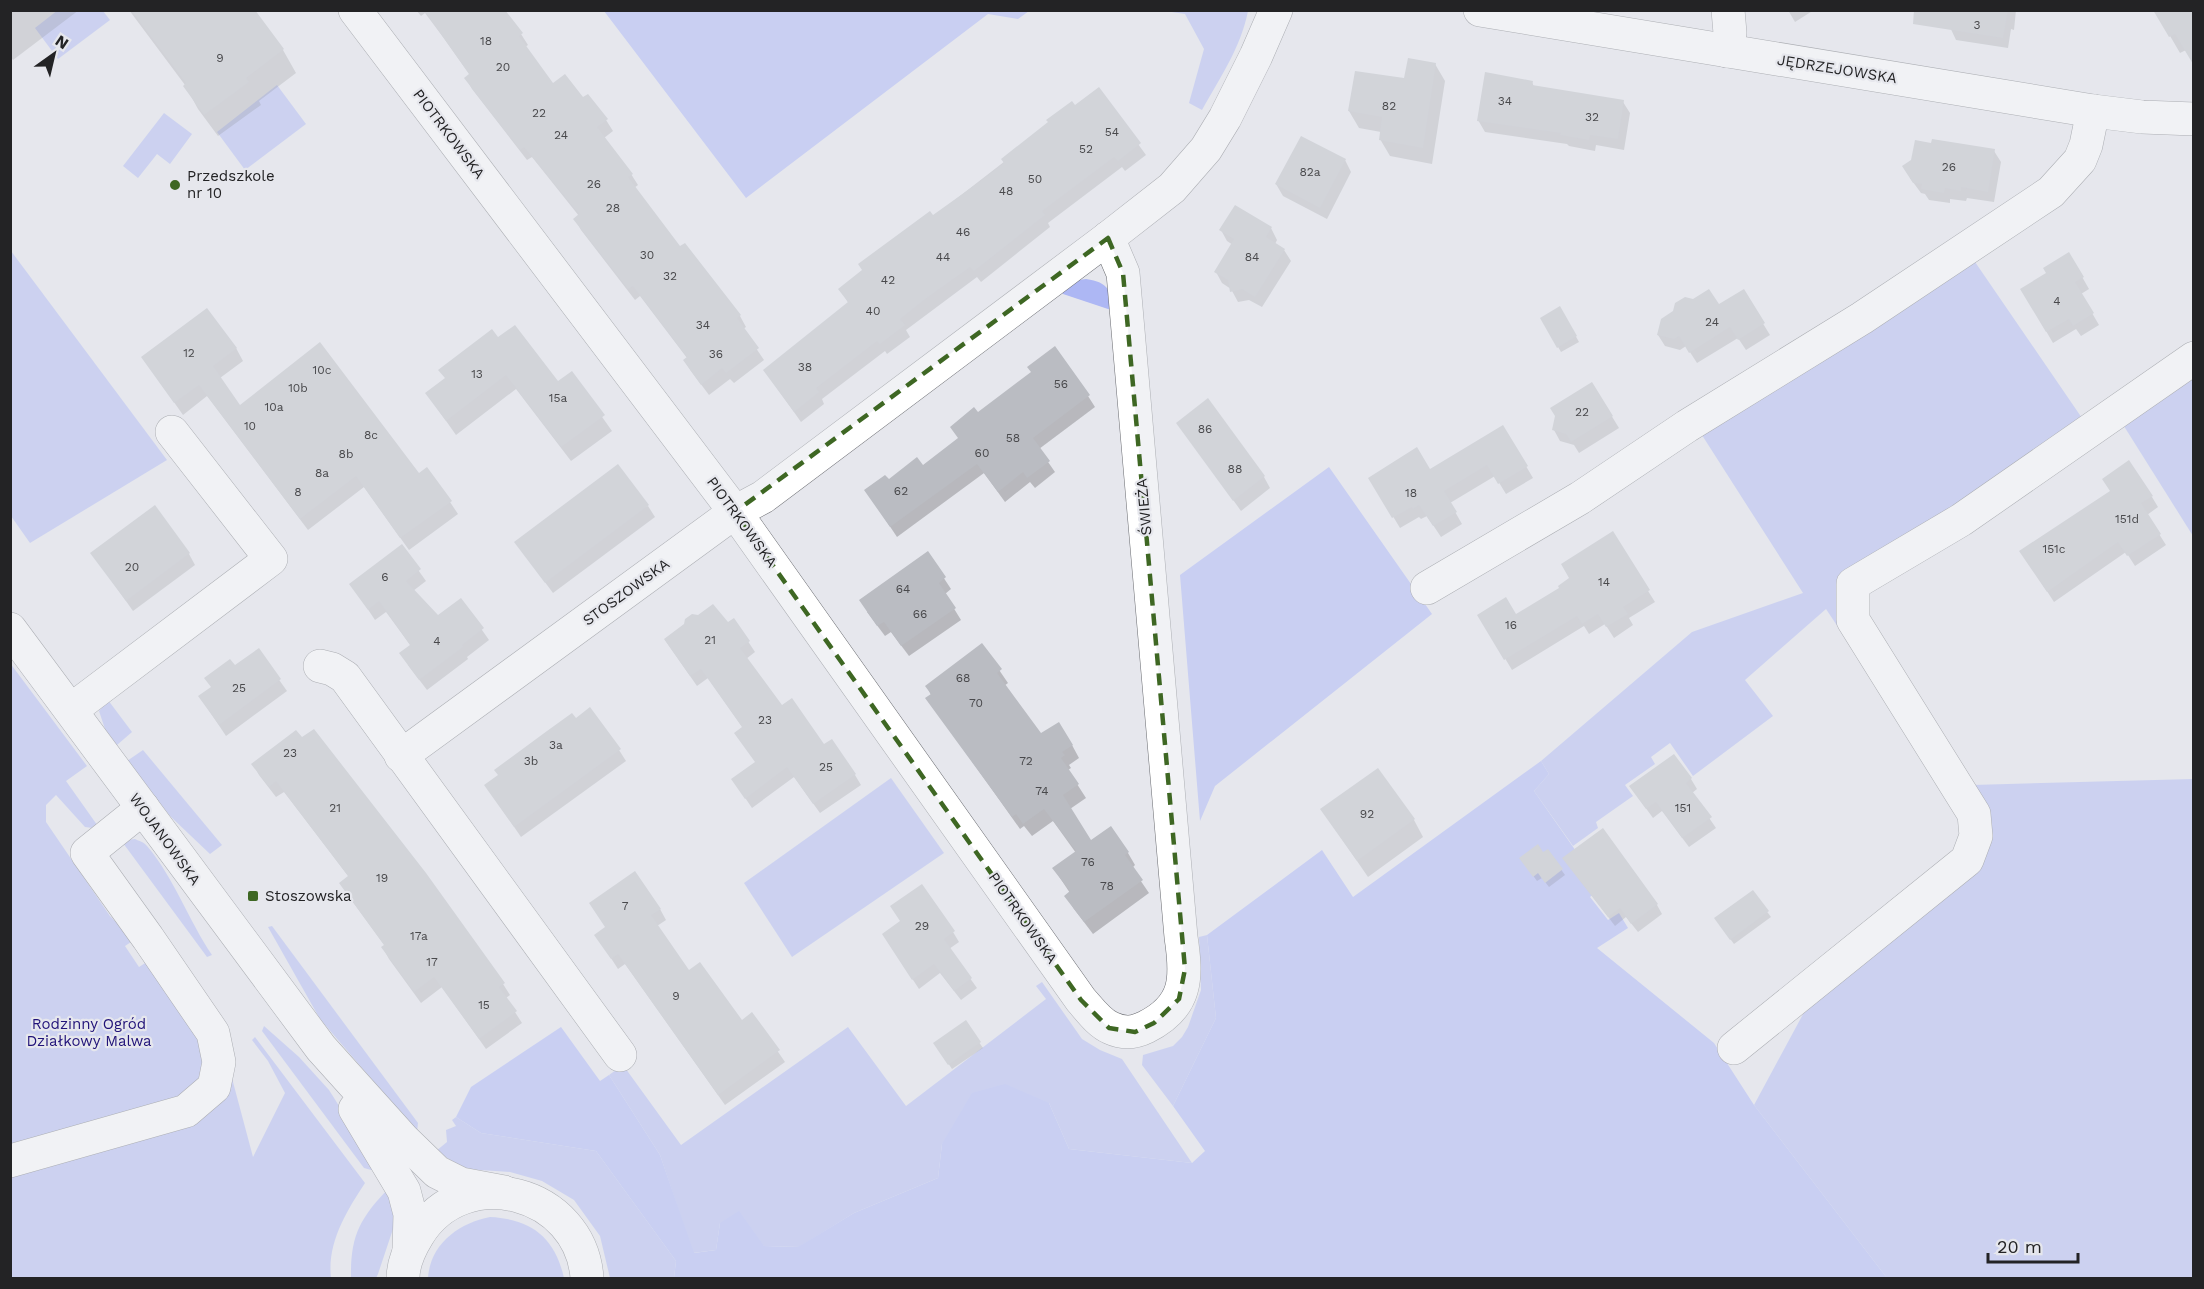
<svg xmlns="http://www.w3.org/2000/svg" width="2204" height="1289" font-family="'Work Sans',sans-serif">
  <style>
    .green { fill: #adb7f4 }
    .forest { fill: #a6b1f9 }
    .shadow { fill: #0003 }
    .building { fill: #babcc2 }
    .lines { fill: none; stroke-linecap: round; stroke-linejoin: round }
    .minor-casing { stroke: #686a6f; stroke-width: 34 }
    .minor { stroke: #fff; stroke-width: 33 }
    .marked { fill: none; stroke: #3e6723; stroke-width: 4.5; stroke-dasharray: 12 8; stroke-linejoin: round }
    .poi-dot { fill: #3e6723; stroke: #e6e7ed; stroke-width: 2 }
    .labels { text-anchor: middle; stroke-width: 4.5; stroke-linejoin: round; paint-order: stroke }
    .number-label { font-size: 12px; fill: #49494c }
    .street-label { font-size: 15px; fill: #232325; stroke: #e6e7ed }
    .poi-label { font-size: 15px; fill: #232325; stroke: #e6e7ed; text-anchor: start }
    .park-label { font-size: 15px; fill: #211379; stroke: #e6e7ed }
  </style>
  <rect width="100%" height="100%" fill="#e6e7ed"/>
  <!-- green -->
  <g class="green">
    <polygon points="58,10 103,11 110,20 58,59 35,28"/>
    <path d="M1165 11H1248C1241 47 1220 78 1202 110L1189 103 1204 49 1185 14Z"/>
    <polygon points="277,85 306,124 245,170 217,132"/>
    <polygon points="164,113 192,134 170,164 157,154 138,178 123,166"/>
    <polygon points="11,251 167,460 30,543 11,516"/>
    <polygon points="1973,259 2084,421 1849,576 1846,639 1826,609 1745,680 1773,716 1693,776 1670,743 1651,757 1655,764 1625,785 1633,796 1596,822 1598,828 1573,846 1534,791 1549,774 1541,761 1692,632 1803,593 1700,432"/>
    <path d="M1086 279C1109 282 1111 292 1117 312L1063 294 1061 291 1079 280Z"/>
    <polygon points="2193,373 2193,536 2122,423"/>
    <path d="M10 663 87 766 66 781 100 829 85 827 56 795 46 805V822L110 916 134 940 125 946 139 967 153 958 229 1067 253 1157 285 1093 268 1061 252 1040 255 1037 365 1183C346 1212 327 1243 331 1278H11Z"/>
    <polygon points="108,700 132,732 117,745 105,729 99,711"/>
    <polygon points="143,750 222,845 210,854 170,816 127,761"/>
    <polygon points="891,778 944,853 792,957 744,883"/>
    <polygon points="2193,779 2193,1278 1887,1278 1754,1105 1815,992 1959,883 1972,785"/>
    <path d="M135 839C139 841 144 842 147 846 173 876 189 921 212 955L207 957 123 843 127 840Z"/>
    <polygon points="272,926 418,1123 417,1132 320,1019 268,927"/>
    <polygon points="1207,935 1216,1018 1173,1106 1142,1065 1143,1055 1173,1046 1182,1037 1188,1027 1201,990 1199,937"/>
    <polygon points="1042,982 1082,1039 1100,1050 1122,1059 1192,1163 1069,1149 1049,1103 942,1144 938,1178 854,1213 799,1247 764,1246 720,1223 716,1250 693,1253 660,1155 609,1075 623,1065 681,1145 848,1027 906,1106 1046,999 1036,986"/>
    <polygon points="264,1026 299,1057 329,1090 377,1166 371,1170 364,1168 262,1031"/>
    <polygon points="456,1117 481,1133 596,1151 676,1261 674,1278 610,1278 600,1236 574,1200 542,1181 510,1172 465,1169 436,1151 447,1142 446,1130 456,1126 452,1120"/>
    <path d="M389 1188 396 1220 378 1274 376 1278H351C350 1236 360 1218 389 1188Z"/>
    <path d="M490 1217C532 1219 555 1238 564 1278H428C430 1244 459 1223 490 1217Z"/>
  </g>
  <!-- forest -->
  <g class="forest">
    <polygon points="604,11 1029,11 1018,19 988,14 746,198"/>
    <polygon points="1329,467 1432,614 1215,786 1200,821 1180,575"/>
    <polygon points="1541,761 1549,774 1534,791 1601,887 1590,897 1608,920 1619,913 1628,928 1597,948 1714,1043 1754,1105 1887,1278 674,1278 676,1261 596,1151 481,1133 456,1117 471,1087 561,1027 600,1081 609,1075 660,1155 694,1253 716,1250 720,1223 739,1211 764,1246 798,1247 854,1213 938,1178 942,1144 972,1093 1005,1084 1049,1103 1069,1149 1192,1163 1205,1151 1173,1106 1216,1018 1207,935 1322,850 1353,897"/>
  </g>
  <!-- shadow -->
  <g class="shadow">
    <polygon points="10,10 79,10 13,60 10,56"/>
    <polygon points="129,10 253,10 283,50 296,73 259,101 261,105 218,136 198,109 185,85"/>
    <polygon points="416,10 503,10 521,34 528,45 525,47 553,85 583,99 606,120 613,131 604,138 631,174 638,185 634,188 680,248 685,245 740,316 746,327 743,329 764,360 734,383 730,379 709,395 691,371 684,360 687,358 640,296 635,300 581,230 575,219 579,216 532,157 527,160 472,89 466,78 470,75 443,37 425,13 421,16"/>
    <polygon points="1788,10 1814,10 1795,22"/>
    <polygon points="1942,10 2016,10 2014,30 2011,29 2008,48 1956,40"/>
    <polygon points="2169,10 2194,10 2194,62 2186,50 2180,53 2159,17"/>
    <polygon points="1435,64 1445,81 1432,164 1390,156 1380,139 1381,132 1359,128 1349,111"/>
    <polygon points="1532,82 1534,87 1623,102 1630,113 1624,150 1596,145 1595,151 1569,146 1567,144 1485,132 1478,120"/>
    <polygon points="1098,89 1146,155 1125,171 1122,167 1048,223 1050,227 981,282 977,277 906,330 910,337 887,354 885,351 822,399 824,404 801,422 772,381 849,304 840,289"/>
    <polygon points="1994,151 2001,162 1994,202 1967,198 1966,201 1950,199 1950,203 1929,200 1925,194 1921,193 1910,178"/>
    <polygon points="1345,160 1351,172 1327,219 1283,196 1276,184"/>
    <polygon points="1271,228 1277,240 1275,244 1284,250 1291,261 1262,307 1249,300 1238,302 1231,289 1222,283 1216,272 1233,245 1227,241 1221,230"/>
    <polygon points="2069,254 2089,289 2081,294 2099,325 2081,336 2076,329 2053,343 2022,290 2048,273"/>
    <polygon points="1743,291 1770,335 1746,350 1738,338 1697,363 1686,346 1680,350 1665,346 1658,335 1718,306"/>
    <polygon points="1560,308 1579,342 1561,352 1542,319"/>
    <polygon points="498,339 558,383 571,373 612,431 571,461 516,389 456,435 427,394 446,379 440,370"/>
    <polygon points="236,348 243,361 220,378 239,407 419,475 450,502 458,514 409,550 364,487 308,530 207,396 183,415 143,358"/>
    <polygon points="1592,384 1619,428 1579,453 1574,445 1560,441 1554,430 1556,417"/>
    <polygon points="1088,396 1095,407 1039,449 1055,472 1035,488 1030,482 1005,502 984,473 897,537 873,501 888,481 923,467 959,439 977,414"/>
    <polygon points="1178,423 1264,477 1270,488 1241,511"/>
    <polygon points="1503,427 1533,478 1506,494 1495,476 1450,503 1462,524 1441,537 1427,516 1421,519 1419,517 1400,528 1370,478 1430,471"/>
    <polygon points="2112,492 2152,497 2158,507 2147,515 2166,545 2135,566 2126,552 2054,602 2028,562"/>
    <polygon points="648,506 655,517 553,593 516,543"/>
    <polygon points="1612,534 1655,602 1629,618 1633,625 1614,638 1605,624 1589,634 1584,626 1512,670 1479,615 1516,616 1561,588"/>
    <polygon points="401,546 426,581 413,591 437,617 461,600 489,640 467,657 468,659 427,690 408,665 411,646 386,612 375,620 351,584"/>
    <polygon points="92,553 189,554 195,565 133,611"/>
    <polygon points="928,554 951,589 945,594 961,620 909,656 891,632 885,636 867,612"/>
    <polygon points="734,620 755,652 746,659 782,707 855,775 861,785 820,813 794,777 752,808 733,780 756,763 743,728 708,678 697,686 665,640 727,624"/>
    <polygon points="982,645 1008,683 1004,686 1041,735 1072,745 1079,758 1069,765 1071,768 1068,770 1086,798 1070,809 1091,842 1128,853 1135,865 1132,868 1149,893 1093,934 1074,909 1066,896 1070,893 1054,869 1076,853 1053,821 1032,836 1024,826 1020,829 927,698 931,695 927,687"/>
    <polygon points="258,650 287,691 226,736 200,697"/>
    <polygon points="576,720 619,750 626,761 521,837 486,786"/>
    <polygon points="296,732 503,984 510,995 506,998 522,1023 486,1049 442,987 421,1003 389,959 383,948 385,946 347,894 341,883 349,877 284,792 276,797 259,775 253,764"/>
    <polygon points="1674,756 1691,779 1697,789 1692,793 1716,828 1689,847 1662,811 1653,818 1637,796"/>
    <polygon points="1322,810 1414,820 1423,837 1368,877"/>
    <polygon points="1548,851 1565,875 1549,887 1542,878 1537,881 1524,863"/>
    <polygon points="1570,867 1657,905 1662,914 1638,932 1626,917 1615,926"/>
    <polygon points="1752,892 1771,917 1734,944 1719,924"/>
    <polygon points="660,909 666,920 657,926 689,972 742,1022 752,1014 785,1062 725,1105 625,964 618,969 596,935"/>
    <polygon points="953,932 959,942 949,949 977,988 961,1000 940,973 919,989 890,945"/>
    <polygon points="965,1022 983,1048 952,1069 938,1048"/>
  </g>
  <!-- building -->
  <g class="building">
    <polygon points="131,10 255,10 284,49 246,78 249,82 204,115 183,86 186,83"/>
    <polygon points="424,10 505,10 523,33 519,36 553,83 565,74 583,97 588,94 608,119 597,127 633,174 628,177 680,246 685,243 741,315 737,318 759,348 726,373 722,368 701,385 683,360 687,357 633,286 628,289 573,219 579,214 524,147 520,150 464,78 469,74"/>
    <polygon points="1914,10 2008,10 2003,38 1913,24"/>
    <polygon points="2153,10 2193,10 2193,64 2175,34 2169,37"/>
    <polygon points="1408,58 1436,63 1423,148 1379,140 1382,117 1348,111 1355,71 1404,78"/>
    <polygon points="1485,72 1533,81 1532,85 1624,100 1618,139 1590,135 1589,140 1560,135 1561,133 1477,121"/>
    <polygon points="1099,87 1141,143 1118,161 1114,157 1042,211 1045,215 974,271 970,267 925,299 900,319 905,325 880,344 877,341 816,388 819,392 794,412 763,370 848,302 838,289 862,270 858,264 930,211 933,215 975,185 1004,163 1001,159 1048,122 1046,120 1072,101 1075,105"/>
    <polygon points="1301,136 1346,159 1320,208 1275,184"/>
    <polygon points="1932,139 1995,149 1988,192 1961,187 1961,191 1945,188 1944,193 1921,189 1922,184 1913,183 1902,166 1911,160 1915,140 1931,143"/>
    <polygon points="1235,205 1272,227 1266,237 1285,249 1255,297 1242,289 1230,292 1228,280 1214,272 1234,239 1219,230"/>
    <polygon points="2069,252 2084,277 2075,282 2094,313 2073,326 2069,319 2046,332 2020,289 2046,273 2043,268"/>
    <polygon points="1709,289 1719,304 1744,289 1765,323 1738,340 1730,327 1689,353 1679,336 1674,339 1657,335 1661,319 1673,311 1675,303 1685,297 1693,299"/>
    <polygon points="1560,306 1577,336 1557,348 1540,318"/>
    <polygon points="207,308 237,348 213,366 240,405 320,342 419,473 427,467 452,501 400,538 356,476 300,519 199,385 174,403 141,357"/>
    <polygon points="515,325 558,381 572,371 605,415 561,447 506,375 446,421 425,393 445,378 438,370 492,329 498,337"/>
    <polygon points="1055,346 1090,395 1033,438 1050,461 1027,478 1023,472 998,492 977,464 890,527 864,490 885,475 889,479 917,457 923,465 958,438 950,427 974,407 978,412 1031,372 1027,367"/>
    <polygon points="1592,382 1613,416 1571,442 1566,434 1552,430 1555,416 1550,408"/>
    <polygon points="1208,398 1265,476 1233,501 1176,423"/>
    <polygon points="1503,425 1528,466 1498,484 1487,465 1444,491 1457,512 1433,526 1419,505 1413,509 1412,507 1392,518 1368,478 1417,447 1430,469"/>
    <polygon points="2129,460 2153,496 2141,503 2161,534 2127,556 2118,542 2047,592 2019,551 2110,491 2102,479"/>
    <polygon points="618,464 649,505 545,583 514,542"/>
    <polygon points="155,505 190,553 126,601 90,553"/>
    <polygon points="1613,531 1650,590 1623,607 1628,614 1606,627 1598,614 1582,624 1577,616 1504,660 1477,615 1506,597 1516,614 1559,588 1558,586 1569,578 1561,564"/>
    <polygon points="402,544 421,569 406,581 438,615 461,598 484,628 462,645 463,647 419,680 399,653 410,645 379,601 368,610 349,584"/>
    <polygon points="928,551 946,577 939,583 956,608 901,646 884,622 877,626 859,600"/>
    <polygon points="713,604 728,622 734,618 750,641 740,648 782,705 792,698 824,744 832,739 856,774 813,804 787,767 745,799 731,779 755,762 734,733 742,727 701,669 690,676 664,639 684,624 685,619 692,614 698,615"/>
    <polygon points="982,643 1002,669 997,673 1041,733 1059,722 1073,745 1062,752 1065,755 1061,758 1079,784 1063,795 1091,840 1111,826 1129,852 1125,855 1143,880 1084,922 1064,896 1070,891 1052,868 1076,851 1044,809 1023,824 1016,814 1012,817 925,698 931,694 925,686"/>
    <polygon points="259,648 281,679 219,725 198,696 211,687 204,678 230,659 235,665"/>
    <polygon points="590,707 621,749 514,827 484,785 498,775 494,770 547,731 572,713 576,718"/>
    <polygon points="314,729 426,873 505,983 499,987 517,1011 479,1039 434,977 414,992 381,947 384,945 339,883 348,876 276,781 269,787 251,764 296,730 302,737"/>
    <polygon points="1674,754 1692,778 1686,783 1712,817 1682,838 1656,802 1646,809 1629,786"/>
    <polygon points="1378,768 1415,819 1357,861 1320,809"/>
    <polygon points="1603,828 1658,904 1631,924 1620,908 1608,917 1562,858"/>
    <polygon points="1538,844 1543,852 1548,849 1563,869 1545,883 1538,873 1533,877 1519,858"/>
    <polygon points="635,871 661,909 651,915 689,970 700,962 742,1020 752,1012 780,1050 718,1095 618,954 611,959 594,935 605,927 589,903"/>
    <polygon points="922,884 955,931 944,939 972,978 954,991 934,964 912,980 882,934 900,921 890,906"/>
    <polygon points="1753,890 1769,911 1730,940 1714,918"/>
    <polygon points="966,1020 981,1042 948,1065 933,1043"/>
  </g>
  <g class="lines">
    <defs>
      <g id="minor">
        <path d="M355 10 735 512 1081 1000C1090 1010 1099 1023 1111 1028 1124 1034 1134 1033 1146 1027 1188 1006 1187 977 1181 937L1123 273 1108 238"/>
        <polyline points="1480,10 2093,111 2142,117 2194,119"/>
        <polyline points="1727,51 1730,33 1728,10"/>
        <polyline points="1427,588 1580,498 1687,426 1862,318 2051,192 2080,160 2086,145 2093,111"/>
        <polyline points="10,629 321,1048 403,1139 437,1172 461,1184 504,1192"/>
        <polyline points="320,666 332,669 345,677 620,1055"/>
        <polyline points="71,710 271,559 172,432"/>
        <polyline points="401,756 735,512 763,497 1108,238 1172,188 1206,149 1225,118 1256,56 1276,10"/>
        <polyline points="1734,1048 1967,860 1976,836 1974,814 1853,620 1853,584 1961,520 2194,358"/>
        <polyline points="355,1109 404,1191 410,1214 409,1249"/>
        <polyline points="10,1161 186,1111 214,1087 219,1062 213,1033 148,938 87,853 143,808"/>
        <path d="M403 1278C403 1263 410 1248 418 1235 464 1160 581 1191 587 1278"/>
      </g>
    </defs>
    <!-- minor casing -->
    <use href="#minor" class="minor-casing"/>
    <!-- minor -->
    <use href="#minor" class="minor"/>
  </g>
  <!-- marked area -->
  <path d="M0 0H2204V1289H0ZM1108 238 1123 273 1185 969 1179 999 1154 1023 1135 1032 1109 1028 1081 1000 735 512Z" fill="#e6e7ed" fill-opacity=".55" fill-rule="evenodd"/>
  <path class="marked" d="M1108 238 1123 273 1185 969 1179 999 1154 1023 1135 1032 1109 1028 1081 1000 735 512Z"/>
  <!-- markers -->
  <g class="poi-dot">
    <circle cx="175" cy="185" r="6"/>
    <rect x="247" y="890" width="12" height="12" rx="3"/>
  </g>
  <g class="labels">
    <!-- number labels -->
    <g class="number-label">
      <text x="1977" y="29">3</text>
      <text x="486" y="45">18</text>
      <text x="220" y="62">9</text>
      <text x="503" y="71">20</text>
      <text x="1505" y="105">34</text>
      <text x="1389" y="110">82</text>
      <text x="539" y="117">22</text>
      <text x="1592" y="121">32</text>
      <text x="1112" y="136">54</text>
      <text x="561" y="139">24</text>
      <text x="1086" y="153">52</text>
      <text x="1949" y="171">26</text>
      <text x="1310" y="176">82a</text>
      <text x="1035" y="183">50</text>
      <text x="594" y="188">26</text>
      <text x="1006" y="195">48</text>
      <text x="613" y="212">28</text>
      <text x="963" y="236">46</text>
      <text x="647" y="259">30</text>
      <text x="943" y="261">44</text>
      <text x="1252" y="261">84</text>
      <text x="670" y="280">32</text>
      <text x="888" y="284">42</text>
      <text x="2057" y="305">4</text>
      <text x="873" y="315">40</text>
      <text x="1712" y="326">24</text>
      <text x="703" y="329">34</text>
      <text x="189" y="357">12</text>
      <text x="716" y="358">36</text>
      <text x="805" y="371">38</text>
      <text x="322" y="374">10c</text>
      <text x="477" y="378">13</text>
      <text x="1061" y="388">56</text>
      <text x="298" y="392">10b</text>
      <text x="558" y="402">15a</text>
      <text x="274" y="411">10a</text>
      <text x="1582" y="416">22</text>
      <text x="250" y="430">10</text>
      <text x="1205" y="433">86</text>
      <text x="371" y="439">8c</text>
      <text x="1013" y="442">58</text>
      <text x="982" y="457">60</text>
      <text x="346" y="458">8b</text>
      <text x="1235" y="473">88</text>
      <text x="322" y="477">8a</text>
      <text x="901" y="495">62</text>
      <text x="298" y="496">8</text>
      <text x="1411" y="497">18</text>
      <text x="2127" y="523">151d</text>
      <text x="2054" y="553">151c</text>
      <text x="132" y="571">20</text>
      <text x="385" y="581">6</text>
      <text x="1604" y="586">14</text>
      <text x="903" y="593">64</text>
      <text x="920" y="618">66</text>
      <text x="1511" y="629">16</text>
      <text x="710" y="644">21</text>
      <text x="437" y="645">4</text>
      <text x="963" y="682">68</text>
      <text x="239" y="692">25</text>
      <text x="976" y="707">70</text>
      <text x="765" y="724">23</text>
      <text x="556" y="749">3a</text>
      <text x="290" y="757">23</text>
      <text x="531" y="765">3b</text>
      <text x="1026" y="765">72</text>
      <text x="826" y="771">25</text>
      <text x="1042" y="795">74</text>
      <text x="335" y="812">21</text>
      <text x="1683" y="812">151</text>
      <text x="1367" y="818">92</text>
      <text x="1088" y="866">76</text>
      <text x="382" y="882">19</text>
      <text x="1107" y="890">78</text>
      <text x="625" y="910">7</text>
      <text x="922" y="930">29</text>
      <text x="419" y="940">17a</text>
      <text x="432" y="966">17</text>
      <text x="676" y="1000">9</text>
      <text x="484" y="1009">15</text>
    </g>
    <!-- street labels -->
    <g class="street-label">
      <text transform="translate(1837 69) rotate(9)" y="5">JĘDRZEJOWSKA</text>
      <text transform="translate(449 134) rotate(53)" y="5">PIOTRKOWSKA</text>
      <text transform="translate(1144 507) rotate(-95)" y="5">ŚWIEŻA</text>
      <text transform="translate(742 522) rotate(54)" y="5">PIOTRKOWSKA</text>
      <text transform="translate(626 592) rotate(-36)" y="5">STOSZOWSKA</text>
      <text transform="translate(165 839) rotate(54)" y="5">WOJANOWSKA</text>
      <text transform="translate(1023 918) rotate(55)" y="5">PIOTRKOWSKA</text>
    </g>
    <!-- poi labels -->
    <g class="poi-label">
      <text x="187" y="181">Przedszkole<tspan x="187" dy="17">nr 10</tspan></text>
      <text x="265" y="901">Stoszowska</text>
    </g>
    <!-- park labels -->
    <g class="park-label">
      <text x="89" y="1029">Rodzinny Ogród<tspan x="89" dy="17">Działkowy Malwa</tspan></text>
    </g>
  </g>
  <!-- border -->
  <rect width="2204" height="1289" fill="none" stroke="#232325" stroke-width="24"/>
  <!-- north arrow -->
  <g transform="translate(54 54) rotate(34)" stroke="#e6e7ed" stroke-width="4.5" paint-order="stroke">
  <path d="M0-4.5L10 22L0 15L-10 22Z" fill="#232325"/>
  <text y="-9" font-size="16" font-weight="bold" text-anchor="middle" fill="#232325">N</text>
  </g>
  <!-- scale -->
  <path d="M1988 1253v9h90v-9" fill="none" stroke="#232325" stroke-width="3"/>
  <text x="1997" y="1253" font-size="18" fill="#232325" stroke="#e6e7ed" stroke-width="4.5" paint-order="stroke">20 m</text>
</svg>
